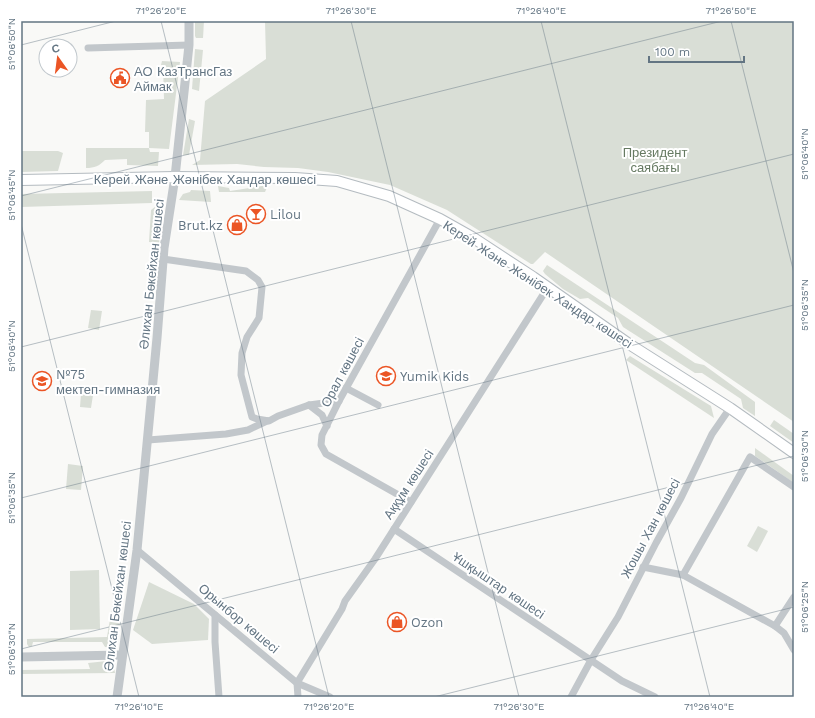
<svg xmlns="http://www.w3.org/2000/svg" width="815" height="718" font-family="'Work Sans',sans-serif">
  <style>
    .green { fill: #d9ded6 }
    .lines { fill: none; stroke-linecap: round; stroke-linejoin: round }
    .secondary-casing { stroke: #b4bbc0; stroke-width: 12 }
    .minor { stroke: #c2c7cb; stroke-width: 7 }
    .tertiary { stroke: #c2c7cb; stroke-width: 9 }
    .secondary { stroke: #fff; stroke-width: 10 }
    .ticks { fill: none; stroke: #637583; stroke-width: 1; stroke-opacity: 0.45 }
    .labels { text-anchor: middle; stroke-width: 4; stroke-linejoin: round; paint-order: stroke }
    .poi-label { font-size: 13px; fill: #637583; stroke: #fff; text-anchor: start }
    .park-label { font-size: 13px; fill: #667a62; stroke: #fff }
    .street-label { font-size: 13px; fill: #637583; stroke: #fff }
    .neatline { fill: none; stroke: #637583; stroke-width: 1.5 }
    .ticks-label { font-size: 10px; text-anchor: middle; fill: #637583 }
  </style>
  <rect width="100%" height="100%" fill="#f9f9f7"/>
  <!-- green -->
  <g class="green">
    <polygon points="195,21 204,21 203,38 196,38 195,36"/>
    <polygon points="265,21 794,21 794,422 545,252 533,264 531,264 447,210 390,185 328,172 298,168 264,167 237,164 192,165 200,160 205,101 266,59"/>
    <polygon points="195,49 203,50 199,91 192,89"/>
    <path d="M162 61 180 62 169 149 149 148 150 152H159L158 166 127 165V159L105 160C99 166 95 168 86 168V148H149V132H145L146 100 164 99 163 65H161Z"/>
    <polygon points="189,119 195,121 189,155 183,155"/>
    <polygon points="21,151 58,151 63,153 58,171 21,172"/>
    <polygon points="268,185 265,192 219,192 218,186 229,188 230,191"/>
    <polygon points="191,190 210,191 211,202 179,200 183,194 190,192"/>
    <polygon points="152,191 152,203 21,207 21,194"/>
    <polygon points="155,207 164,207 159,243 149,242 151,210"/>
    <polygon points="547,265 695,363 704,365 755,402 755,416 743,408 741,399 702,373 695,373 623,327 618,318 588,298 580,299 563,289 545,274 543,271"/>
    <polygon points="91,310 102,311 99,330 88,328"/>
    <polygon points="630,356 711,406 714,418 626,360"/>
    <polygon points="81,394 93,395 91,408 80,407"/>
    <polygon points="774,420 794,434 794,443 770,426"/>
    <polygon points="755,448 794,476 794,483 755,456"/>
    <polygon points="68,464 83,466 81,490 66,489"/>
    <polygon points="758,526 768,531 757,552 747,546"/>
    <polygon points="99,570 100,629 70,630 70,571"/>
    <polygon points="117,578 124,578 118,643 114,648 105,647 102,642 33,642 32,646 29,647 27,644 27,639 107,637"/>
    <polygon points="149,582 194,604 209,619 208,640 152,644 133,630"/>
    <path d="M107 661C113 664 114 666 115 673L21 674V670L90 669 88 663Z"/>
  </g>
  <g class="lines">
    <defs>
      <polyline id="secondary" points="21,180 175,177 295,178 337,181 389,196 440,219 472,237 533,277 629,344 730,408 794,453"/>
    </defs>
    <!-- secondary casing -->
    <use href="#secondary" class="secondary-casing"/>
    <!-- minor -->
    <g class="minor">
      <polyline points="88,48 189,45"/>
      <polyline points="163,259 246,271 258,280 262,287 259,318 247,337 242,353 241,375 252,417 257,419 269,421 278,416 309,405 339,401"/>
      <polyline points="346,388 378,405"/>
      <polyline points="309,405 322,415 327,426"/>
      <polyline points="148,440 226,434 248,430 267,421"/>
      <polyline points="794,487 750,457 683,575 775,626 794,597"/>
      <polyline points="411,502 326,454 321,445 322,435 339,401 440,219"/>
      <polyline points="394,529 622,681 655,697"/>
      <polyline points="137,550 297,683 330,697"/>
      <polyline points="643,567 683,575"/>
      <polyline points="215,615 215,642 219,697"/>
      <polyline points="775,626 784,633 794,650"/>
      <polyline points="298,697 297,683 342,609 345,601 375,559 548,287"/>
      <polyline points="571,697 591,660 618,617 656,543 681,498 712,434 730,408"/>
    </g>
    <!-- tertiary -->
    <g class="tertiary">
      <polyline points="21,657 122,655"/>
      <polyline points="117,697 137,550 157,338 164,248 175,177 189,45 189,21"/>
    </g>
    <!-- secondary -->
    <use href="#secondary" class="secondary"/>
  </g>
  <!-- ticks -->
  <path class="ticks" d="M161 21 329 697M351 21 519 697M541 21 710 697M731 21 794 273M21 45 116 21M21 196 722 21M21 224 139 697M21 347 794 154M21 498 794 305M21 649 794 456M434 697 794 607"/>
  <!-- icons -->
  <defs>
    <symbol id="civic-ring" viewBox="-11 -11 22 22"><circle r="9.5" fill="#fff" stroke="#eb5525" stroke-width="1.5"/><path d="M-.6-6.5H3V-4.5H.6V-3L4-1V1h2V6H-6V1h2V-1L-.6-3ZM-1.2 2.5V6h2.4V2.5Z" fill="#eb5525"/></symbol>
    <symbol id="bar-ring" viewBox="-11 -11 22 22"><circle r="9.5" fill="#fff" stroke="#eb5525" stroke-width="1.5"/><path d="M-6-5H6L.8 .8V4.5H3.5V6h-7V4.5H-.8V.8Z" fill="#eb5525"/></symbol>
    <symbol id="shop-ring" viewBox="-11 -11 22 22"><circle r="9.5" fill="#fff" stroke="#eb5525" stroke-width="1.5"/><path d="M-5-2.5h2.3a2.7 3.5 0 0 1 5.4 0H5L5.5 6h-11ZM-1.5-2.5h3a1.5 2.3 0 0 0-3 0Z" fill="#eb5525"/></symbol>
    <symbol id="school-ring" viewBox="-11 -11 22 22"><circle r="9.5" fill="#fff" stroke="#eb5525" stroke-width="1.5"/><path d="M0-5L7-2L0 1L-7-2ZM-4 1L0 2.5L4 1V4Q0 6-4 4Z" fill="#eb5525"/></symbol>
  </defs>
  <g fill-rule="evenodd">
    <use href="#civic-ring" x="109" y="67" width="22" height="22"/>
    <use href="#bar-ring" x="245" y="203" width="22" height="22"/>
    <use href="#shop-ring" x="226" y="214" width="22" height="22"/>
    <use href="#school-ring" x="375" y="365" width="22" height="22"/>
    <use href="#school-ring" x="31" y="370" width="22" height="22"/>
    <use href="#shop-ring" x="386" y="611" width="22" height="22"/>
  </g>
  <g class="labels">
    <!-- poi labels -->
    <g class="poi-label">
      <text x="134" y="76">АО КазТрансГаз<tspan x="134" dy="15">Аймак</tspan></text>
      <text x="270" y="219">Lilou</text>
      <text x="223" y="230" text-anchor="end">Brut.kz</text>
      <text x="56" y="379">№75<tspan x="56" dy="15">мектеп-гимназия</tspan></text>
      <text x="400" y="381">Yumik Kids</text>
      <text x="411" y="627">Ozon</text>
    </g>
    <!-- park labels -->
    <g class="park-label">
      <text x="655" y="157">Президент<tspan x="655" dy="15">саябағы</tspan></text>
    </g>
    <!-- street labels -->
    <g class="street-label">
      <text x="205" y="184">Керей Және Жәнібек Хандар көшесі</text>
      <text transform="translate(151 274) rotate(-84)" y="5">Әлихан Бөкейхан көшесі</text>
      <text transform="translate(538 284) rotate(33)" y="5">Керей Және Жәнібек Хандар көшесі</text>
      <text transform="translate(342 372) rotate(-62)" y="5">Орал көшесі</text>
      <text transform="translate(408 484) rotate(-57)" y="5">Аққұм көшесі</text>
      <text transform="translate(650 528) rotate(-62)" y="5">Жошы Хан көшесі</text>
      <text transform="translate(499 585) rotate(34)" y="5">Ұшқыштар көшесі</text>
      <text transform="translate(117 596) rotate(-83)" y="5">Әлихан Бөкейхан көшесі</text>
      <text transform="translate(239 618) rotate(40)" y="5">Орынбор көшесі</text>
    </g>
  </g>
  <!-- border -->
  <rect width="815" height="718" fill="none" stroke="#ffffff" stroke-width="44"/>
  <!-- north arrow -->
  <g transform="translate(58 58) rotate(346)"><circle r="19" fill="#ffffff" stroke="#c1c8cd"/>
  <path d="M0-3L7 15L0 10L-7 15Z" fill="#eb5525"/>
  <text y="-6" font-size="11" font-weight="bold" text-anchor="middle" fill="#637583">С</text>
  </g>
  <!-- scale -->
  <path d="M649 56v6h95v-6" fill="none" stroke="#637583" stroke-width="2"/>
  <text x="655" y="56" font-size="12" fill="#637583" stroke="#ffffff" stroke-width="3" paint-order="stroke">100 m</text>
  <rect x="22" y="22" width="771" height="674" class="neatline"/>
  <g class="ticks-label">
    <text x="161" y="14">71°26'20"E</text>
    <text x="351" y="14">71°26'30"E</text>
    <text x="541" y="14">71°26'40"E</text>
    <text x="731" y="14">71°26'50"E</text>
    <text transform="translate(11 44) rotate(-90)" y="4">51°06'50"N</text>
    <text transform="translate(804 154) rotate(-90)" y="4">51°06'40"N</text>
    <text transform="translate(11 195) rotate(-90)" y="4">51°06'45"N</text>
    <text transform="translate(804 305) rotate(-90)" y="4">51°06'35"N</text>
    <text transform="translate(11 346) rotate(-90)" y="4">51°06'40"N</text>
    <text transform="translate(804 456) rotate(-90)" y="4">51°06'30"N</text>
    <text transform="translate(11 498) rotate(-90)" y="4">51°06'35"N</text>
    <text transform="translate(804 607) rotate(-90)" y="4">51°06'25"N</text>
    <text transform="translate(11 649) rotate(-90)" y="4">51°06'30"N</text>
    <text x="139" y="710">71°26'10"E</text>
    <text x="329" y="710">71°26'20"E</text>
    <text x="519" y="710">71°26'30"E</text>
    <text x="709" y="710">71°26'40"E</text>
  </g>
</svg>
